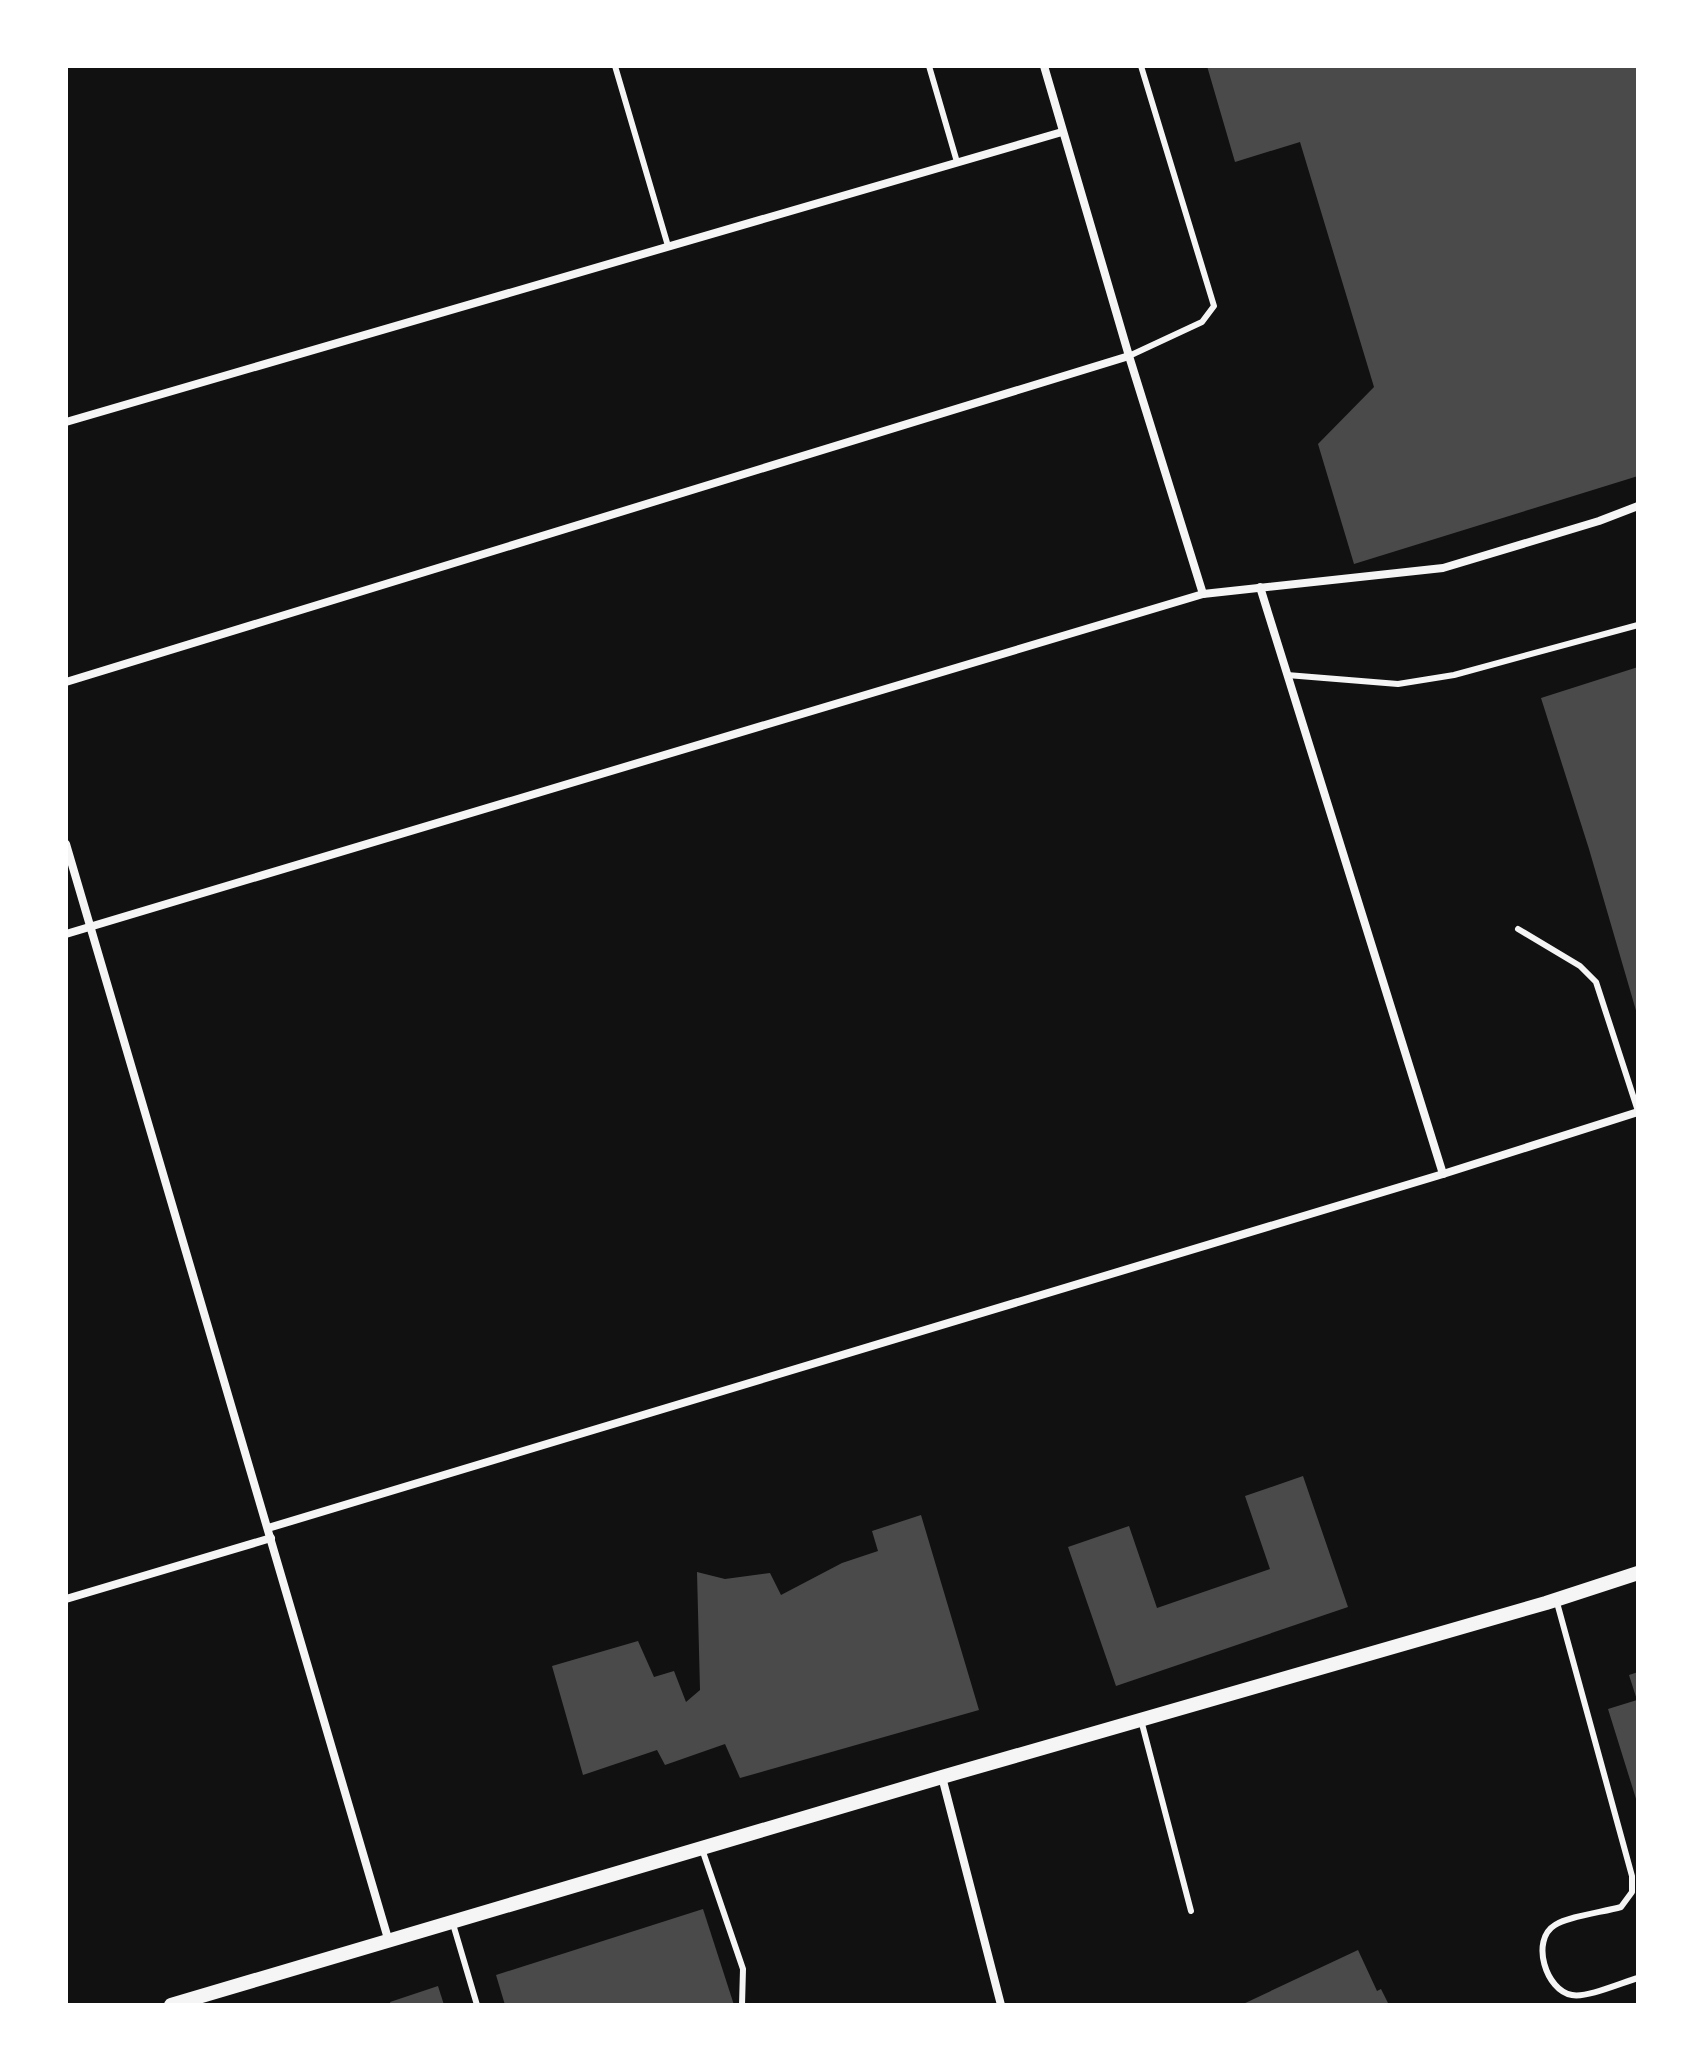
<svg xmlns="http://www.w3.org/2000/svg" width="1704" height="2071" font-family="'Varela Round',sans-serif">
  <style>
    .building { fill: #4a4a4a }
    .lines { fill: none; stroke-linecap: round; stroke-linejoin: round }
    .service { stroke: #f5f5f5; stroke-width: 6 }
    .minor { stroke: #f5f5f5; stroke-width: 8 }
    .tertiary { stroke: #f5f5f5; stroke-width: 14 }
  </style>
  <rect width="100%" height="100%" fill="#111"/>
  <!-- building -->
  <g class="building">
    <polygon points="1207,66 1636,66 1638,476 1354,564 1318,444 1374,387 1300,142 1235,162"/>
    <polygon points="1638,667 1638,1014 1637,1014 1589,849 1541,698"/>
    <polygon points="1303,1476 1348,1607 1116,1686 1068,1547 1129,1526 1157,1608 1270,1569 1245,1496"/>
    <polygon points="921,1515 979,1710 740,1778 725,1744 665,1765 657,1750 583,1775 552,1666 638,1641 654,1677 674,1671 686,1702 700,1690 697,1572 725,1579 770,1573 781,1595 842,1563 878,1551 872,1531"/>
    <polygon points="1638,1672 1638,1802 1637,1802 1608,1709 1637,1700 1629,1675"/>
    <polygon points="703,1909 734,2005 505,2005 496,1975"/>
    <polygon points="1358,1950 1377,1991 1381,1989 1389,2005 1241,2005"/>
    <polygon points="438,1986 444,2005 391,2005 390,2002"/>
  </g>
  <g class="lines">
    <!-- service -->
    <g class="service">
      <polyline points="615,66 668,246"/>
      <polyline points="929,66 957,162"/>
      <polyline points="1129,356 1202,322 1214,306 1141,66"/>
      <polyline points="1287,675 1398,684 1454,675 1638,625"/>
      <polyline points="1518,929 1580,966 1596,982 1638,1111"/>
      <path d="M1556 1599 1632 1876V1892L1621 1907C1604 1912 1569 1916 1555 1925 1530 1940 1546 1991 1572 1995 1587 1998 1621 1983 1638 1978"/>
      <polyline points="1141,1720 1191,1911"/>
      <polyline points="702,1849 743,1969 742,2005"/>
      <polyline points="453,1924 477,2005"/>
    </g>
    <!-- minor -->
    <g class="minor">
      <polyline points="1044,66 1129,356 1203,594"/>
      <polyline points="66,422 1062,132"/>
      <polyline points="1260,587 1443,1174"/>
      <polyline points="66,682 1129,356"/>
      <polyline points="66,844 389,1942"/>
      <polyline points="66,934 1203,594 1443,568 1599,521 1638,506"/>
      <polyline points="268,1528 1443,1174 1638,1112"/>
      <polyline points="66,1599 271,1538"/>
      <polyline points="942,1777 1001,2005"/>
    </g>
    <!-- tertiary -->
    <polyline class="tertiary" points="171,2005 942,1777 1546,1603 1638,1573"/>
  </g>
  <!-- border -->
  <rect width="1704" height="2071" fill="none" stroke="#ffffff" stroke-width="136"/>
</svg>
